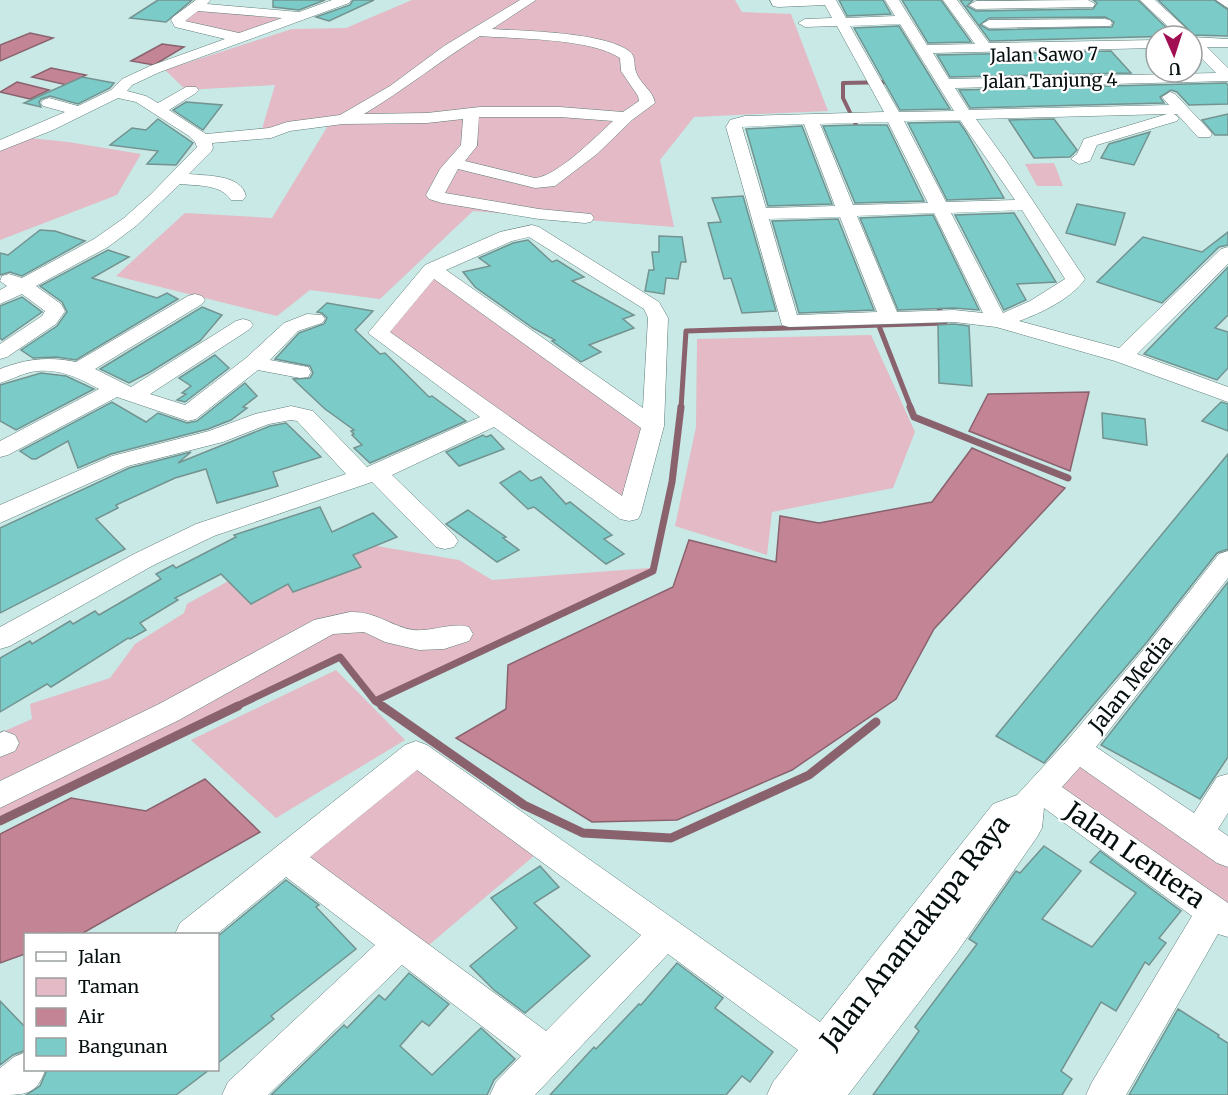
<svg xmlns="http://www.w3.org/2000/svg" width="1228" height="1095" font-family="Merriweather,serif">
  <style>
    .green { fill: #e3bac5; fill-rule: evenodd }
    .water { fill: #c38596; stroke: #8a626e; stroke-width: 1.5 }
    .lines { fill: none; stroke-linecap: round; stroke-linejoin: round }
    .stream-far3 { stroke: #8a626e; stroke-width: 4 }
    .stream-far2 { stroke: #8a626e; stroke-width: 5 }
    .stream-far1 { stroke: #8a626e; stroke-width: 7 }
    .stream { stroke: #8a626e; stroke-width: 9 }
    .building { fill: #7bccc8; stroke: #739290; stroke-width: 1.5; fill-rule: evenodd }
    .minor-casing { stroke: #5e7c79; stroke-width: 1 }
    .minor { fill: #fff; fill-rule: evenodd }
    .labels { text-anchor: middle; stroke-width: 4.5; stroke-linejoin: round; paint-order: stroke }
    .far-street-label { font-size: 18px; fill: #050f0f; stroke: #fff }
    .street-label { font-size: 21px; fill: #050f0f; stroke: #fff }
    .near-street-label { font-size: 26px; fill: #050f0f; stroke: #fff }
  </style>
  <rect width="100%" height="100%" fill="#c8e9e6"/>
  <!-- green -->
  <g class="green">
    <polygon points="412,0 735,0 742,12 791,14 828,111 694,117 660,160 674,227 473,211 380,299 310,290 277,316 116,276 185,213 272,218 329,124 262,129 275,85 186,90 165,70 292,29 346,28"/>
    <polygon points="195,7 306,16 241,38 180,24"/>
    <polygon points="30,138 68,142 141,154 117,195 0,240 0,149"/>
    <polygon points="1054,163 1063,186 1037,186 1025,164"/>
    <polygon points="432,269 653,425 629,513 378,333"/>
    <polygon points="871,335 915,432 893,488 772,512 767,555 675,526 696,427 697,339"/>
    <path d="M353 542 459 560 492 580 650 568 653 571 375 701 340 657 0 821V733L32 719 30 704 110 678 135 644 184 613 187 604 272 557ZM347 546 361 567 293 592ZM263 570 281 588 252 604 233 586Z"/>
    <polygon points="336,670 405,740 276,818 191,740"/>
    <polygon points="1077,750 1228,853 1228,922 1042,790"/>
    <polygon points="419,766 535,855 423,950 304,856"/>
  </g>
  <!-- water -->
  <g class="water">
    <polygon points="30,33 53,38 0,61 0,45"/>
    <polygon points="162,44 184,47 154,65 131,61"/>
    <polygon points="51,68 86,75 67,85 32,77"/>
    <polygon points="17,82 49,90 30,99 0,92"/>
    <polygon points="1089,392 1070,471 969,431 988,394"/>
    <polygon points="972,448 1065,488 934,629 896,699 792,770 677,820 592,822 456,738 506,709 508,665 673,587 689,540 776,562 780,516 819,523 932,502"/>
    <polygon points="205,779 260,832 83,933 26,934 25,954 0,963 0,834 71,798 146,811"/>
  </g>
  <g class="lines">
    <!-- stream-far3 -->
    <polyline class="stream-far3" points="860,133 843,98 843,83 893,82"/>
    <!-- stream-far2 -->
    <g class="stream-far2">
      <polyline points="879,326 911,408"/>
      <polyline points="681,408 686,331 945,323 936,301"/>
    </g>
    <!-- stream-far1 -->
    <g class="stream-far1">
      <polyline points="910,407 914,417 1068,478"/>
      <polyline points="375,701 384,707"/>
      <polyline points="235,707 340,657 375,701 653,571 672,482 681,407"/>
    </g>
    <!-- stream -->
    <g class="stream">
      <polyline points="382,706 524,805 583,833 671,838 809,775 876,722"/>
      <polyline points="0,821 238,706"/>
    </g>
  </g>
  <!-- building -->
  <g class="building">
    <polygon points="158,0 192,0 166,22 130,18"/>
    <polygon points="273,0 325,0 299,10 273,7"/>
    <polygon points="353,0 374,0 329,21 316,17 350,5"/>
    <polygon points="839,0 883,0 891,14 847,16"/>
    <polygon points="902,0 941,0 971,42 928,43"/>
    <path d="M960 0H973L967 6 976 11 1093 9 1097 3 1093 0H1138L1175 36 990 41ZM1105 17 1114 22 1112 27 989 30 980 25 989 18Z"/>
    <polygon points="1158,0 1214,0 1228,10 1228,36 1194,35"/>
    <polygon points="899,26 950,109 900,110 854,28"/>
    <polygon points="1111,51 1131,73 950,77 937,55"/>
    <polygon points="82,77 114,83 110,88 78,104 50,96 41,99 39,102 41,107 24,103"/>
    <polygon points="1226,83 1228,85 1228,104 1189,105 1177,92 1171,90 1160,97 1164,103 970,108 959,90"/>
    <polygon points="186,102 222,105 203,130 173,110"/>
    <polygon points="1228,114 1228,135 1215,135 1202,120"/>
    <polygon points="158,119 193,143 176,165 147,164 158,151 110,145 132,128 146,130"/>
    <polygon points="1054,119 1077,150 1070,157 1034,158 1009,120"/>
    <polygon points="959,122 966,132 1004,198 947,200 908,123"/>
    <polygon points="856,125 887,125 924,201 855,203 823,126"/>
    <polygon points="802,126 832,204 768,206 746,129"/>
    <polygon points="1150,132 1134,165 1101,158 1109,144"/>
    <polygon points="743,196 776,311 742,313 731,278 724,279 708,223 721,222 712,198"/>
    <polygon points="1077,204 1125,213 1115,245 1066,233"/>
    <polygon points="1014,213 1056,282 1017,284 1026,300 1004,310 955,215"/>
    <polygon points="933,215 979,310 954,308 898,310 860,218"/>
    <polygon points="838,219 874,310 799,313 772,221"/>
    <polygon points="40,230 55,231 85,241 22,276 10,272 0,275 0,253 8,255"/>
    <polygon points="1228,232 1228,245 1219,247 1162,303 1097,282 1143,237 1202,252"/>
    <polygon points="659,236 682,237 686,262 681,262 678,279 666,278 664,294 645,291 649,270 654,270 652,252 659,252"/>
    <polygon points="528,240 552,262 557,260 584,277 572,281 634,315 623,319 634,328 589,345 601,352 581,362 552,341 555,340 533,328 475,287 463,272 490,266 479,258 513,243"/>
    <polygon points="108,250 129,257 92,278 157,298 167,293 178,299 76,360 56,357 33,358 21,350 57,326 67,312 62,302 40,286"/>
    <polygon points="1228,267 1228,315 1215,328 1228,332 1228,368 1217,380 1144,354"/>
    <polygon points="22,297 42,312 2,340 0,338 0,306"/>
    <polygon points="327,303 373,311 355,330 380,354 385,353 429,397 432,396 466,421 370,463 354,448 362,445 352,435 354,434 351,431 354,430 325,409 293,379 310,378 313,373 310,366 275,359 299,333 324,324 327,318 322,313 317,312"/>
    <polygon points="202,307 222,315 200,341 150,372 129,383 100,369"/>
    <polygon points="954,324 969,326 972,386 939,383 938,325"/>
    <polygon points="215,355 229,368 185,402 177,400 186,394 182,393 191,386 179,378"/>
    <polygon points="41,373 66,376 94,389 16,430 0,421 0,385"/>
    <polygon points="245,383 257,396 243,407 247,408 231,420 208,429 111,454 78,468 68,441 36,459 32,459 20,451 112,402 146,422 158,413 187,423 197,421"/>
    <polygon points="1221,402 1228,404 1228,431 1202,421"/>
    <polygon points="1102,413 1145,419 1147,445 1103,438"/>
    <polygon points="286,423 321,457 273,472 278,486 217,503 206,469 175,478 116,505 118,508 96,519 125,549 0,613 0,528 129,468 191,452 178,463 270,426"/>
    <polygon points="483,435 486,437 491,435 504,449 459,466 446,452"/>
    <polygon points="1228,454 1228,549 1217,553 1147,642 1044,763 996,736"/>
    <polygon points="520,471 531,481 541,477 566,504 570,502 612,535 604,539 624,554 606,564 534,507 528,509 500,483"/>
    <polygon points="320,507 332,532 373,513 397,537 353,555 361,567 293,592 288,584 251,604 221,574 175,598 178,600 140,623 146,630 130,639 128,638 51,687 47,684 0,712 0,658 30,641 32,644 70,621 73,624 95,611 99,615 161,579 156,574 173,565 176,568 236,537 234,535"/>
    <polygon points="468,510 506,537 503,538 519,550 497,562 446,524"/>
    <polygon points="1228,582 1228,757 1200,799 1101,745"/>
    <polygon points="1044,846 1081,871 1042,919 1092,947 1136,893 1090,862 1100,851 1181,911 1159,938 1166,943 1149,965 1145,962 1116,1011 1101,1002 1061,1071 1072,1079 1062,1095 873,1095 919,1031 915,1027 977,944 969,939 1016,871 1020,873"/>
    <polygon points="540,866 559,887 534,903 590,956 525,1013 494,990 470,966 517,928 491,898"/>
    <polygon points="286,880 319,905 316,907 356,949 271,1016 274,1019 218,1063 218,936"/>
    <polygon points="677,963 723,998 715,1008 773,1052 750,1082 742,1076 726,1095 550,1095 594,1047 596,1049 639,1004 641,1005"/>
    <polygon points="409,973 449,1004 429,1026 422,1021 400,1046 432,1075 481,1028 515,1059 494,1080 487,1095 271,1095 344,1025 347,1028 379,995 385,1000"/>
    <polygon points="0,1001 26,1028 26,1050 13,1055 0,1065"/>
    <polygon points="1178,1009 1219,1035 1218,1037 1228,1043 1228,1095 1129,1095"/>
    <polygon points="47,1070 209,1070 176,1095 26,1095 40,1086"/>
  </g>
  <g class="lines">
    <defs>
      <g id="minor">
        <path d="M196 0H211L207 4 299 12 332 0H351L349 3 160 72 132 85 127 91 146 96 158 103 186 87H196L199 90 196 93 169 110 206 134 269 128 287 122 340 115 390 86 444 46 520 0H536L492 29C524 31 603 32 629 51 637 57 633 64 636 72 640 84 653 90 655 103L632 120 597 154 555 186 535 188 458 169 445 193 539 209 591 214 594 218 591 222 585 223 539 219 442 203 429 199 426 195 440 169 461 145 463 119 427 123 343 124 290 131 271 138 212 143 213 148 211 152 189 174C206 176 241 174 246 196L243 200H231C221 184 198 186 180 184L136 226 108 247 36 286 61 304 65 311 56 324 7 357 0 359V344L42 316 45 311 22 294 0 304V290L7 286 0 281 2 276 9 274 22 278 94 239 124 218 151 194 197 147 195 142 189 136 136 102 118 98 53 130 0 151V140L65 112 43 106 41 103 43 100 49 98 78 106 111 90 122 79 150 66 225 39 175 27 171 20 173 17ZM198 11 282 18 239 33 185 21ZM480 36C517 39 590 38 620 58L621 71 638 96 639 101 623 112 560 107H480L427 113 364 114C404 90 440 61 480 36ZM479 117H560L613 121C595 137 558 176 535 178L465 161 477 146Z"/>
        <path d="M770 0H836L846 18 895 16 885 0H899L927 45 975 44 943 0H957L989 43 1156 40V48L933 53 949 79 1216 73 1192 49V36H1178L1140 0H1155L1191 33 1192 37 1228 39V47H1207L1228 68V81L955 88 969 110 1169 105 1162 97 1170 92 1175 94 1210 131 1212 134 1210 137H1198L1177 114H1174L1179 118 1177 121 1097 145 1090 161 1079 164 1071 159 1077 154 1084 139 1167 114 976 119 1005 159 1085 279C1071 299 1041 313 1019 321L1119 348 1221 249 1228 247V264L1137 354 1228 387V402L1115 361 996 327 954 322 789 327 782 325 726 127 730 120 745 116 884 112 837 26 805 27 798 23 805 19 832 18 825 5 778 7 773 6ZM900 24 954 111 899 112 850 26ZM960 120 1015 200 946 202 904 121ZM888 122 928 203 853 205 820 124ZM804 124 835 206 766 208 742 127ZM1022 210 1065 279 1030 301 1003 313 951 213ZM934 213 983 313 954 310 897 312 857 216ZM840 217 877 312 797 315 769 219Z"/>
        <polygon points="1088,0 1095,4 1093,7 976,9 969,5 976,1"/>
        <polygon points="1216,0 1228,0 1228,8"/>
        <polygon points="1105,19 1110,20 1112,23 1110,26 989,28 982,24 989,20"/>
        <path d="M532 225 539 227 659 302 668 318 664 426 641 513 638 519 629 521 620 519 494 427 392 475 454 535 458 541 454 547 445 549 436 547 372 482 214 536 152 566 10 646 0 649V627L134 554 196 524 346 474 297 421 291 420 269 424 223 442 128 466 0 523V505L112 456 209 431 255 414 291 406 313 411 367 467 480 417 368 333 425 265 500 232ZM529 237 644 309 648 318 643 408 446 270 512 241ZM434 279 641 428 622 496 390 332Z"/>
        <path d="M195 294 202 296 205 300 202 304 95 369 131 387 236 321 243 319 250 321 253 325 250 329 150 394 185 405 246 358 284 323 307 314 322 315 325 319 322 323 298 331 270 360 308 367 311 372 308 377 300 378 258 370 196 419 188 421 117 397 8 455 0 457V441L99 389C77 377 57 367 31 372 21 374 11 380 0 383V369C26 359 48 356 76 362L188 296Z"/>
        <path d="M1228 551V578L1096 747 1194 813 1217 777 1228 774V813L1218 829 1228 836V867L1217 863 1080 767 1062 787 1228 903V937L1218 934 1126 1095H1086L1092 1082 1192 916 1044 808 1042 828 1037 837 955 955 848 1095H767L773 1082 798 1050 668 954 535 1095H490L496 1082 521 1056 402 965 268 1095H222L228 1082 375 945 286 877 217 934H175L180 923 405 745 416 741 427 745 820 1022 993 804 1017 795 1066 742 1149 643 1219 554ZM417 770 641 935 546 1031 310 857Z"/>
        <path d="M350 612C376 611 390 626 413 630 432 632 451 622 469 627L473 634 469 641 444 649 419 650 385 642 364 632 333 634 179 720 0 808V781L159 704 314 620Z"/>
        <polygon points="4,731 15,735 19,743 15,751 0,757 0,733"/>
        <path d="M26 1052V1070H45C37 1095 24 1095 0 1095V1068L14 1057Z"/>
      </g>
    </defs>
    <!-- minor casing -->
    <use href="#minor" class="minor-casing"/>
    <!-- minor -->
    <use href="#minor" class="minor"/>
  </g>
  <g class="labels">
    <!-- far-street labels -->
    <g class="far-street-label">
      <text transform="translate(1044 55) rotate(-1)" y="6">Jalan Sawo 7</text>
      <text transform="translate(1050 81) rotate(-1)" y="6">Jalan Tanjung 4</text>
    </g>
    <!-- street labels -->
    <g class="street-label">
      <text transform="translate(1131 684) rotate(-51)" y="7">Jalan Media</text>
    </g>
    <!-- near-street labels -->
    <g class="near-street-label">
      <text transform="translate(1135 855) rotate(35)" y="9">Jalan Lentera</text>
      <text transform="translate(915 932) rotate(-52)" y="9">Jalan Anantakupa Raya</text>
    </g>
  </g>
  <!-- legend -->
  <rect x="24" y="933" width="195" height="138" fill="#ffffff" stroke="#9b9f9f" stroke-width="1.5"/>
  <rect x="36" y="952" width="30" height="9" fill="#ffffff" stroke="#9b9f9f" stroke-width="1.5"/>
  <text x="78" y="963" font-size="18" fill="#050f0f">Jalan</text>
  <rect x="36" y="978" width="30" height="18" fill="#e3bac5" stroke="#9b9f9f" stroke-width="1.5"/>
  <text x="78" y="993" font-size="18" fill="#050f0f">Taman</text>
  <rect x="36" y="1008" width="30" height="18" fill="#c38596" stroke="#9b9f9f" stroke-width="1.5"/>
  <text x="78" y="1023" font-size="18" fill="#050f0f">Air</text>
  <rect x="36" y="1038" width="30" height="18" fill="#7bccc8" stroke="#9b9f9f" stroke-width="1.5"/>
  <text x="78" y="1053" font-size="18" fill="#050f0f">Bangunan</text>
  <!-- north arrow -->
  <g transform="translate(1174 54) rotate(177)"><circle r="28" fill="#ffffff" stroke="#9b9f9f" stroke-width="1.5"/>
  <path d="M0-4.5L10 22L0 15L-10 22Z" fill="#a10e52"/>
  <text y="-9" font-size="16" font-weight="bold" text-anchor="middle" fill="#050f0f">U</text>
  </g>
</svg>
